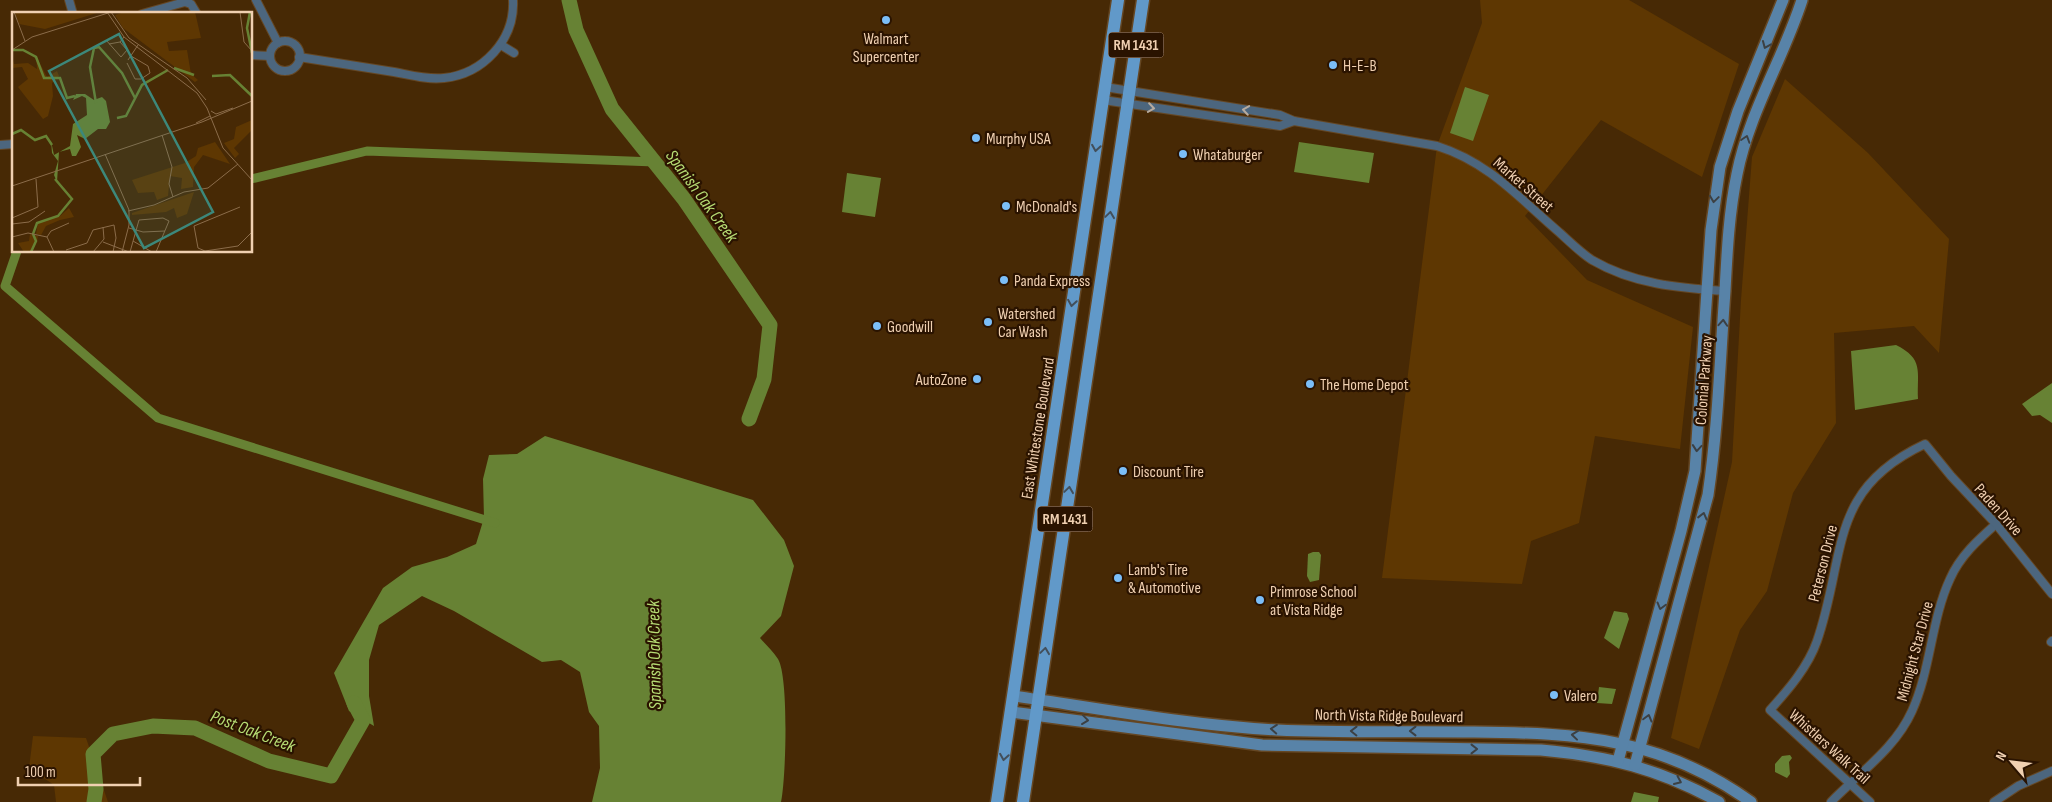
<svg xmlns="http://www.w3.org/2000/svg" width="2052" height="802" font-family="'Sofia Sans Condensed',sans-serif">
	<rect width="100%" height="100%" fill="#472905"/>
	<g fill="#5e3702">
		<polygon points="1480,0 1629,0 1739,64 1702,177 1601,120 1525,216 1587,280 1693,327 1680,449 1595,436 1579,523 1531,541 1522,584 1382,578 1437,146 1482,23"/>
		<polygon points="1785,79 1868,153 1949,239 1939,353 1914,326 1834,333 1836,423 1793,493 1767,591 1740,630 1699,749 1671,738 1732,462 1741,300 1752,157"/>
		<polygon points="33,736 86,738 108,802 56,802 54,785 29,768"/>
	</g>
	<g fill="#678234">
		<polygon points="1465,87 1489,95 1473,141 1450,133"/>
		<polygon points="1299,142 1374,153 1369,183 1294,172"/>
		<polygon points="847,173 881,178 875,217 842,212"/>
		<path d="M1896 345C1924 359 1917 371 1918 399L1855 410 1851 351Z"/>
		<polygon points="2052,383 2052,423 2040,415 2032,416 2022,404"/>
		<path d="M545 436 753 500 784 540 794 566 781 616 760 638C766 645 773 651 778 659 789 677 786 779 781 802H592L600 768 599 726 589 712 580 672 561 660 542 662 454 611 422 596 379 625 369 660V696L374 726 349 711 334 673 383 588 412 567 447 557 476 544 484 518 483 479 489 455 517 454Z"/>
		<polygon points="1313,552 1319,552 1321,555 1319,580 1310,582 1307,576 1308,554"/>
		<polygon points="1614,611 1627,613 1629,619 1619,649 1604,638"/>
		<polygon points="1599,687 1616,689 1612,704 1597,703"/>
		<polygon points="1790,755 1792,758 1789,762 1790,774 1787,778 1775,772 1775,764 1782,756"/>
		<polygon points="1634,792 1659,797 1658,802 1631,802"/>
	</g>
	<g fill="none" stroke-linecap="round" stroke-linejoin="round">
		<g stroke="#678234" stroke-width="9">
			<polyline points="251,179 367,151 655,162"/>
			<polyline points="17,251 5,286 158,418 495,523"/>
		</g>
		<g stroke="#678234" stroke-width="15">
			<polyline points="569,0 576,30 612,109 684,199 770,325 764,379 749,419"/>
			<polyline points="94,802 96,789 93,754 113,734 153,726 195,728 269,761 331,776 363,720 354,703"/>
		</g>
		<defs>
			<g id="street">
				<polyline points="69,0 73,14"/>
				<polyline points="256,0 278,43"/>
				<polyline points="142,14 185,2 191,4 197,14"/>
				<circle cx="285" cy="56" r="15"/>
				<polyline points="501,45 514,53"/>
				<polyline points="251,55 270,56"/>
				<path d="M299 57C331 62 363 67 394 72 410 75 428 80 444 78 483 74 515 40 513 0"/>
				<path d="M1105 87 1280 115 1294 121 1437 146C1490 163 1519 198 1560 233 1570 242 1581 253 1592 260 1633 284 1678 288 1725 291"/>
				<polyline points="1103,100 1280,126 1294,121"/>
				<polyline points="0,145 14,144"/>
				<polyline points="2051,642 2052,641"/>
				<path d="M1831 802C1859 773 1895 749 1912 711 1931 669 1931 620 1950 579 1960 556 1978 540 1996 524"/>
				<path d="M1870 802 1770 710C1788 690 1808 667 1817 641 1847 554 1827 490 1925 444L1951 476 1996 524 2052 594"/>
				<polyline points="1994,802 2018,786 2052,771"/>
			</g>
			<g id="secondary">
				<path d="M1014 696C1101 709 1189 725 1277 730 1342 733 1408 731 1474 732 1579 733 1662 738 1751 802"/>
				<path d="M1011 712 1262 745 1541 750C1608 756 1660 769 1719 802"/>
				<polyline points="1618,761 1681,531 1695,471 1711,230 1720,167 1738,111 1783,0"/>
				<path d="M1635 765 1708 495C1718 427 1720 359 1725 291 1727 252 1729 212 1737 174 1749 113 1783 59 1802 0"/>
			</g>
			<g id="primary">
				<polyline points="997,802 1118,0"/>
				<polyline points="1023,802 1143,0"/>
			</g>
		</defs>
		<use href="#street" stroke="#654724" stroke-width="10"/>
		<use href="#secondary" stroke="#654724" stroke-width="14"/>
		<use href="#primary" stroke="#654724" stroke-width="15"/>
		<use href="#street" stroke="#4c667e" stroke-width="8"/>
		<use href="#secondary" stroke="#5883a8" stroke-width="11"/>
		<use href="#primary" stroke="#6199c9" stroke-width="12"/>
	</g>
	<defs><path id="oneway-chevron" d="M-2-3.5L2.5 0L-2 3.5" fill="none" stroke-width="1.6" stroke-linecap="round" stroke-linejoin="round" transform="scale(1.25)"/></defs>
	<g stroke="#3c4043">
		<use href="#oneway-chevron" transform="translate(1766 45) rotate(113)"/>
		<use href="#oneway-chevron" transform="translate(1746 139) rotate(-72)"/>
		<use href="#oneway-chevron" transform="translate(1714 199) rotate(98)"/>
		<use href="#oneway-chevron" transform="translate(1723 323) rotate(-86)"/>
		<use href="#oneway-chevron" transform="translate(1697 448) rotate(95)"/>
		<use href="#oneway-chevron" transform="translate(1703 516) rotate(-76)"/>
		<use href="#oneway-chevron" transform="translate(1661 606) rotate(105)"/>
		<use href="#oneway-chevron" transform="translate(1648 718) rotate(-75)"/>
		<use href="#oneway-chevron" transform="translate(1085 720) rotate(7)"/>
		<use href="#oneway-chevron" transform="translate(1274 729) rotate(-176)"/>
		<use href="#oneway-chevron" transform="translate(1354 731) rotate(-179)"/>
		<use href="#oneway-chevron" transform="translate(1413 731) rotate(-180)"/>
		<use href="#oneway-chevron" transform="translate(1575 735) rotate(-174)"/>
		<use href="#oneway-chevron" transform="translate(1474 749)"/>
		<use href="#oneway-chevron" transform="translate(1678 781) rotate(24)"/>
	</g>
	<g stroke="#b7ab9f">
		<use href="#oneway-chevron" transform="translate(1151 108) rotate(8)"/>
		<use href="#oneway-chevron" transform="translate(1246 110) rotate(-171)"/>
	</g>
	<g stroke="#434f5a">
		<use href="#oneway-chevron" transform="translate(1096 148) rotate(99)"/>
		<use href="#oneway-chevron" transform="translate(1110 215) rotate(-82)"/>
		<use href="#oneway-chevron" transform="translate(1072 303) rotate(99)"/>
		<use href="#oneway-chevron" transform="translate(1069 490) rotate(-82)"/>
		<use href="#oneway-chevron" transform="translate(1045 651) rotate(-82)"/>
		<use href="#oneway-chevron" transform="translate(1004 757) rotate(99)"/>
	</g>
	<g fill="#7bbef8" stroke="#2a1300" stroke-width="2">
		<circle cx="886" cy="20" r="5"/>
		<circle cx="1333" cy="65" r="5"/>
		<circle cx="976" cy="138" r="5"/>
		<circle cx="1183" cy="154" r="5"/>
		<circle cx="1006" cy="206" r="5"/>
		<circle cx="1004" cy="280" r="5"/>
		<circle cx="988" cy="322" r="5"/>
		<circle cx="877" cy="326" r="5"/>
		<circle cx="977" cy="379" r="5"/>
		<circle cx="1310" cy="384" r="5"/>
		<circle cx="1123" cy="471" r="5"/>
		<circle cx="1118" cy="578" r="5"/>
		<circle cx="1260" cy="600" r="5"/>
		<circle cx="1554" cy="695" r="5"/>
	</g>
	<g text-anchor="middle" stroke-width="4.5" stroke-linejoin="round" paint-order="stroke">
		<g fill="#2a1300" stroke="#b5977c" stroke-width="1">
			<rect x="1108.5" y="32.5" width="55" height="25" rx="4"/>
			<rect x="1037.5" y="506.5" width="55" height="25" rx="4"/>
		</g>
		<g font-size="15" font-weight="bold" fill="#f0d0b1">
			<text x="1136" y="50">RM 1431</text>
			<text x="1065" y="524">RM 1431</text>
		</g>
		<g font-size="16" fill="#f0d0b1" stroke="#2a1300" text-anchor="start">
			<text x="886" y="44" text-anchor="middle">Walmart<tspan x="886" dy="18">Supercenter</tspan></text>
			<text x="1343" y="71">H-E-B</text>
			<text x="986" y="144">Murphy USA</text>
			<text x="1193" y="160">Whataburger</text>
			<text x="1016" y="212">McDonald's</text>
			<text x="1014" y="286">Panda Express</text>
			<text x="998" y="319">Watershed<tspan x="998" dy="18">Car Wash</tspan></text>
			<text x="887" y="332">Goodwill</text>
			<text x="967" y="385" text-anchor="end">AutoZone</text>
			<text x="1320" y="390">The Home Depot</text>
			<text x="1133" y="477">Discount Tire</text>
			<text x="1128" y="575">Lamb's Tire<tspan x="1128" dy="18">&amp; Automotive</tspan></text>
			<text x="1270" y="597">Primrose School<tspan x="1270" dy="18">at Vista Ridge</tspan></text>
			<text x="1564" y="701">Valero</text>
		</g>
		<g font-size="16" fill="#f0d0b1" stroke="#2a1300">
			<text transform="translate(1524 184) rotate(41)" y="6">Market Street</text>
			<text transform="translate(1703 380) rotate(-86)" y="6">Colonial Parkway</text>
			<text transform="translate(1037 428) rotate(-81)" y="6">East Whitestone Boulevard</text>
			<text transform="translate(1999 509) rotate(48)" y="6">Paden Drive</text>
			<text transform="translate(1822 563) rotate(-76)" y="6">Peterson Drive</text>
			<text transform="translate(1914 651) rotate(-75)" y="6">Midnight Star Drive</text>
			<text transform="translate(1389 715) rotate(1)" y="6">North Vista Ridge Boulevard</text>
			<text transform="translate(1830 746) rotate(42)" y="6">Whistlers Walk Trail</text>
		</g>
		<g font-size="18" font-style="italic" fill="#b6dc73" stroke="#2a1300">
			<text transform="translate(702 196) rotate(54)" y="6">Spanish Oak Creek</text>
			<text transform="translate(654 655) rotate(-91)" y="6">Spanish Oak Creek</text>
			<text transform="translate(253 731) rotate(21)" y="6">Post Oak Creek</text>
		</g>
	</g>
	<g transform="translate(12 12)">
		<rect width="240" height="240" fill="#472905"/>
		<path d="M88 0 33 17 7 12 3 1ZM112 0H183L189 26 155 30 157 39 175 38 179 62 186 68 183 70 111 16 103 3ZM24 44 35 65 45 59 47 64 40 71 41 84 36 104 31 107 6 75 16 67 10 55 0 56V45L2 52 16 51 25 57ZM240 108V118L222 136 227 142 223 146 212 131 222 127 224 115ZM203 130 218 152 191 143 182 155 181 175 169 177 170 166 158 164 156 184 145 188 142 180 126 181 120 168 173 151 184 144 186 136ZM182 180 175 202 165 206 162 196 154 200 120 203V201ZM57 196 62 205 48 208 34 214 29 223 24 222 26 211 48 204ZM18 222 26 224 25 230 20 240H12L6 231 17 229Z" fill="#5e3702"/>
		<path d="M64 82H73L82 88 90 85 94 89 98 110 94 117H86L73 127 65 123 69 135 64 144H60L58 137 47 140 45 170 42 163 46 149 40 141 39 129 42 143 58 134 61 112 75 103 74 86 70 84 61 88Z" fill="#678234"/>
		<path fill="none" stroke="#678234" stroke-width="2.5" d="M238 0 235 16 240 41M1 38H11L24 45 32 66H48L55 86 63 84M162 56 182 63M200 64 218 63 240 84M84 91 78 55 82 36 87 35 110 61 123 86M105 106 114 104 130 73 156 58M0 122 9 118 23 128 34 124 40 133M19 240 24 229 21 222 25 211 46 204 60 187 43 167"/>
		<path fill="none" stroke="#8b6c4a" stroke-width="1" d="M2 0 13 29M95 0 112 25 185 81 195 96 211 136 240 168M99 0 117 26 175 66 194 88M228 0 232 30 240 39M94 28 109 45 115 38 108 30M97 32 108 30 112 25M0 38 20 25 96 1M116 48 126 33M115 51 123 67H129L138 61 136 54 119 44M199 99 204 102 221 96M184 111 198 104M150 123 160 155 157 172 161 185M93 142 117 198V213L110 240M0 174 190 110 240 89M116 199 142 193 172 180 196 176 226 152M0 206 26 195 24 167M0 212 17 210 33 199M117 216 131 220 153 219M0 225 16 221 35 225 42 240M35 225 39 219 57 211M121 229 140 240M91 230 117 240M226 234 239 221M54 238 75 231 81 218 102 213 104 226 101 240M193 239 186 236 182 214 228 195M193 239 226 234M81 240 92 227 91 215M118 240 127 208 151 206 157 209 144 240"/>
		<path fill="#3c887b" fill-opacity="0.15" stroke="#3c887b" stroke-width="2.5" d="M107 22 201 200 132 236 37 59Z"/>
		<rect width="240" height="240" fill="none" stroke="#f0d0b1" stroke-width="2.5"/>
	</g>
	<g transform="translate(2012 762) rotate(298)" stroke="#2a1300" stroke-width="4" paint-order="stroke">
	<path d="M0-4L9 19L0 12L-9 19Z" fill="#f0d0b1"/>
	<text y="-8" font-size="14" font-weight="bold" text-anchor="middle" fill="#f0d0b1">N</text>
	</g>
	<path d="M18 777v8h122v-8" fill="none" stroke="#f0d0b1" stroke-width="2.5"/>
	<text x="25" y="777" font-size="15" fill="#f0d0b1" stroke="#2a1300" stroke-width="4" paint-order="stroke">100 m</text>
</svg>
